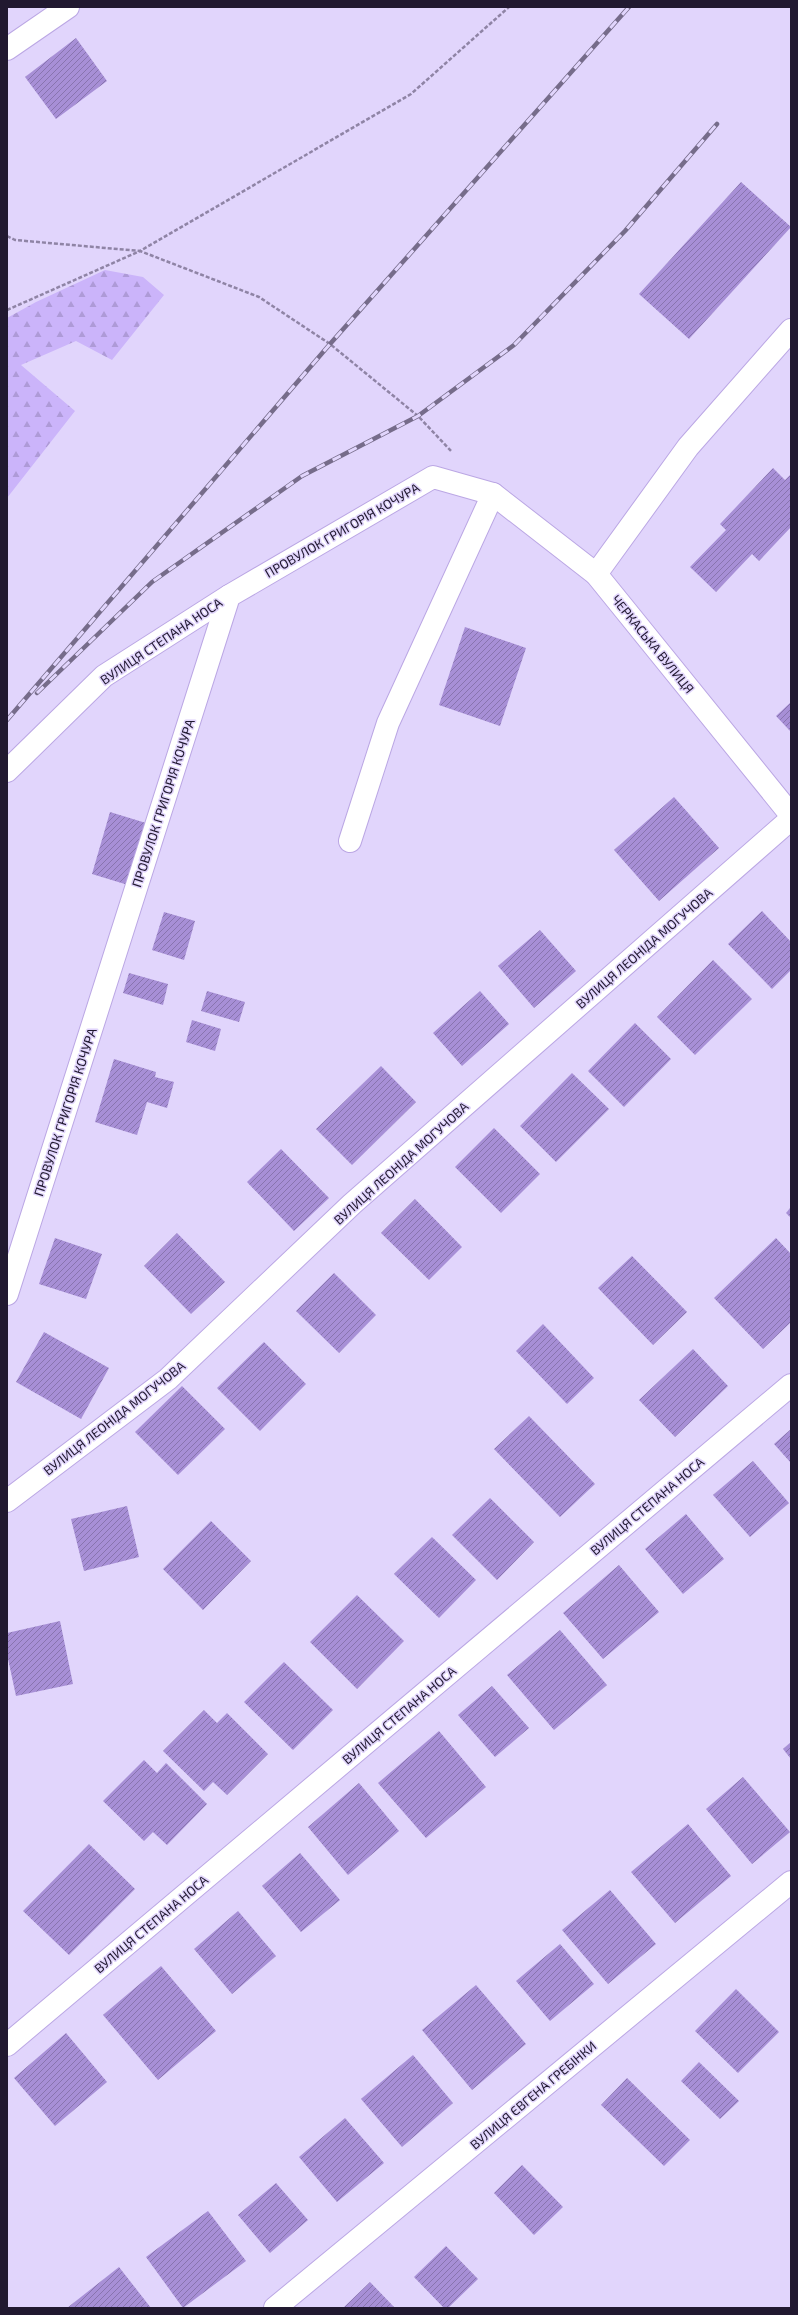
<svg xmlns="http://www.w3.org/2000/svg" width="798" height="2315" font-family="'Exo 2',sans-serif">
	<defs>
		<pattern id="forest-firs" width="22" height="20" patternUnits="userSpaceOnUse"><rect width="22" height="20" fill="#cbb4fa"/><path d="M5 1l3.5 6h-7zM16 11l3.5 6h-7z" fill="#ae9ad7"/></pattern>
		<pattern id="building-hatch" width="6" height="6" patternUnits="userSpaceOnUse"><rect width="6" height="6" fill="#a78fd6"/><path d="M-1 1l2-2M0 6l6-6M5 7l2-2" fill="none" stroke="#8874ae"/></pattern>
	</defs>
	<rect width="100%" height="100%" fill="#e1d5fc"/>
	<polygon fill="url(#forest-firs)" points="105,270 143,277 164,295 112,360 76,341 21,365 75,411 7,498 7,318 36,302"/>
	<g fill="url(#building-hatch)">
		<polygon points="76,38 107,81 56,119 25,77"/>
		<polygon points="741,182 791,227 689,339 639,294"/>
		<polygon points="773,468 785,480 791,474 791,527 759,561 752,554 716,592 690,567 726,530 720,524"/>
		<polygon points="465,627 526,648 500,726 439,705"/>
		<polygon points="791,702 791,732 776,716"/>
		<polygon points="674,797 719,848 659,901 614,850"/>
		<polygon points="110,812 146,823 128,885 92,874"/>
		<polygon points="762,911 791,942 791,970 772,989 728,944"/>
		<polygon points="164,912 195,921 184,960 152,950"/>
		<polygon points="540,930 576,971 534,1008 498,966"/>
		<polygon points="713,960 752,999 695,1055 657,1017"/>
		<polygon points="129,973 168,984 163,1005 123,993"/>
		<polygon points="207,991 245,1002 239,1022 201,1011"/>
		<polygon points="480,991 509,1024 462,1066 433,1033"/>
		<polygon points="192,1020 221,1029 215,1051 186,1042"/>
		<polygon points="635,1023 671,1059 624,1107 588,1071"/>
		<polygon points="114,1059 156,1072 155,1077 174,1082 167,1108 147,1102 137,1135 95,1122"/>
		<polygon points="381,1066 416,1102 352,1165 316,1129"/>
		<polygon points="572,1073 609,1109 556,1162 520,1126"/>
		<polygon points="494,1128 540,1174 501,1213 455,1167"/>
		<polygon points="281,1149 329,1198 294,1231 247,1182"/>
		<polygon points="415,1199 462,1247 429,1280 381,1233"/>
		<polygon points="791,1207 791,1218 786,1213"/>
		<polygon points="177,1233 225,1282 191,1314 144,1266"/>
		<polygon points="55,1238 102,1254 86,1299 39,1284"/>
		<polygon points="776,1238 791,1254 791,1322 763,1349 714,1298"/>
		<polygon points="632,1256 687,1312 653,1345 598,1288"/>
		<polygon points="334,1273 376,1315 339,1353 296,1311"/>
		<polygon points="543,1324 594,1378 567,1404 516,1351"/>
		<polygon points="44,1332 109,1368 81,1419 16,1382"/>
		<polygon points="264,1342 306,1384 260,1431 217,1388"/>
		<polygon points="693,1349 728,1386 675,1437 639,1400"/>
		<polygon points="182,1386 225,1429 178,1475 135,1432"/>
		<polygon points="529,1416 595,1484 560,1517 494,1449"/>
		<polygon points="791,1429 791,1463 774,1444"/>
		<polygon points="753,1461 789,1503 750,1537 713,1495"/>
		<polygon points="490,1498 534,1542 497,1580 452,1535"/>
		<polygon points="127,1506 139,1557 84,1571 71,1519"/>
		<polygon points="686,1514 724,1559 683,1594 645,1549"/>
		<polygon points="211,1521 251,1561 203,1610 163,1569"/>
		<polygon points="432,1537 476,1580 439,1618 394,1574"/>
		<polygon points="619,1565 659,1612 603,1659 563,1613"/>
		<polygon points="357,1595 404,1641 357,1689 310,1642"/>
		<polygon points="60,1621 73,1684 16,1696 7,1654 7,1633"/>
		<polygon points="560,1630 607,1685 554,1730 507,1675"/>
		<polygon points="284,1662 333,1710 293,1750 244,1702"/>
		<polygon points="492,1686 529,1728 495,1757 458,1715"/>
		<polygon points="204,1710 217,1723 227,1713 268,1754 227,1795 213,1782 204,1791 163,1751"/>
		<polygon points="439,1731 486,1787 426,1838 378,1783"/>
		<polygon points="791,1742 791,1759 783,1749"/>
		<polygon points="144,1760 157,1773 166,1763 207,1804 167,1845 153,1832 144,1841 103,1801"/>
		<polygon points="743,1777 790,1832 752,1864 706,1809"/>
		<polygon points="359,1783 399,1831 348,1875 308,1827"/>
		<polygon points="688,1824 731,1876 675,1923 631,1872"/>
		<polygon points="89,1844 135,1889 69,1955 23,1911"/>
		<polygon points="300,1853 340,1900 301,1932 262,1886"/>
		<polygon points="610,1890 656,1944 608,1984 562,1930"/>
		<polygon points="238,1911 276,1956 232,1994 194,1949"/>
		<polygon points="560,1944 594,1984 550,2021 516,1981"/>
		<polygon points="161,1966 216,2031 158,2080 103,2015"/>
		<polygon points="476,1985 526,2044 472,2090 422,2030"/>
		<polygon points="736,1989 779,2032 738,2073 695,2031"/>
		<polygon points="66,2033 107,2082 55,2126 14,2078"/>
		<polygon points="413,2055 453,2103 402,2147 361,2099"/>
		<polygon points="699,2062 739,2101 720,2119 681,2081"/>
		<polygon points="627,2078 690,2140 664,2166 601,2105"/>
		<polygon points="345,2118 384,2163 337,2202 299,2157"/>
		<polygon points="522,2165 563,2207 534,2235 494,2193"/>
		<polygon points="276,2183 308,2220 270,2253 238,2215"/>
		<polygon points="208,2211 246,2261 183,2308 146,2257"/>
		<polygon points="446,2246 478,2279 448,2308 444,2308 414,2277"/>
		<polygon points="119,2267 151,2308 67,2308"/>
		<polygon points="370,2282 395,2308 343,2308"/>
	</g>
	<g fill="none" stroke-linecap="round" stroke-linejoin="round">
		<defs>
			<g id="minor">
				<polyline points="7,49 68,7"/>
				<polyline points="596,574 688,447 791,330"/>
				<polyline points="7,771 104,676 229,596"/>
				<polyline points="350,841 388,723 493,494"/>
				<polyline points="7,1294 229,596 433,477 493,494 596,574 791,815"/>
				<polyline points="7,1501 168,1379 352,1204 791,819"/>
				<polyline points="7,2045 791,1385"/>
				<polyline points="275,2308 791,1882"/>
			</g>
		</defs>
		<use href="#minor" stroke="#bba7e4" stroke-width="24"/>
		<g stroke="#8f84a5" stroke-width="2.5" stroke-dasharray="4 2" stroke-linecap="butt">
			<polyline points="7,236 15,240 140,251 411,94 509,7"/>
			<polyline points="7,310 140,251 259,297 330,344 418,416 452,452"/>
		</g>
		<use href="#minor" stroke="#fff" stroke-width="22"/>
		<defs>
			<g id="rail">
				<polyline points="37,693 152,582 302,476 418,416 514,345 625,231 717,124"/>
				<polyline points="7,720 330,344 629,7"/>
			</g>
		</defs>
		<use href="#rail" stroke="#766c8a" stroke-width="4.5"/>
		<use href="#rail" stroke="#e1d5fc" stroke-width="3" stroke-dasharray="9" stroke-linecap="butt"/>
	</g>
	<g text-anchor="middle" stroke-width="3" stroke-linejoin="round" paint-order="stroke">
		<g font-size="13" fill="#211930" stroke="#e1d5fc">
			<text transform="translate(342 530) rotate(-30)" y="5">ПРОВУЛОК ГРИГОРІЯ КОЧУРА</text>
			<text transform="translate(161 641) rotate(-34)" y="5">ВУЛИЦЯ СТЕПАНА НОСА</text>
			<text transform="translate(653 644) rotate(51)" y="5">ЧЕРКАСЬКА ВУЛИЦЯ</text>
			<text transform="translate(163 803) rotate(-72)" y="5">ПРОВУЛОК ГРИГОРІЯ КОЧУРА</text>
			<text transform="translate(644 948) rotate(-41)" y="5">ВУЛИЦЯ ЛЕОНІДА МОГУЧОВА</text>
			<text transform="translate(65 1112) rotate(-72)" y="5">ПРОВУЛОК ГРИГОРІЯ КОЧУРА</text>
			<text transform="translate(401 1163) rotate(-42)" y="5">ВУЛИЦЯ ЛЕОНІДА МОГУЧОВА</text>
			<text transform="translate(114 1418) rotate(-38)" y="5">ВУЛИЦЯ ЛЕОНІДА МОГУЧОВА</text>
			<text transform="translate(647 1506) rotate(-40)" y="5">ВУЛИЦЯ СТЕПАНА НОСА</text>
			<text transform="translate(399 1715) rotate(-40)" y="5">ВУЛИЦЯ СТЕПАНА НОСА</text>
			<text transform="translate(151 1924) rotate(-40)" y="5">ВУЛИЦЯ СТЕПАНА НОСА</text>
			<text transform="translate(533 2095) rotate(-40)" y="5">ВУЛИЦЯ ЄВГЕНА ГРЕБІНКИ</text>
		</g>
	</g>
	<rect width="798" height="2315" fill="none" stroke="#211930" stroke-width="16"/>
</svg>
